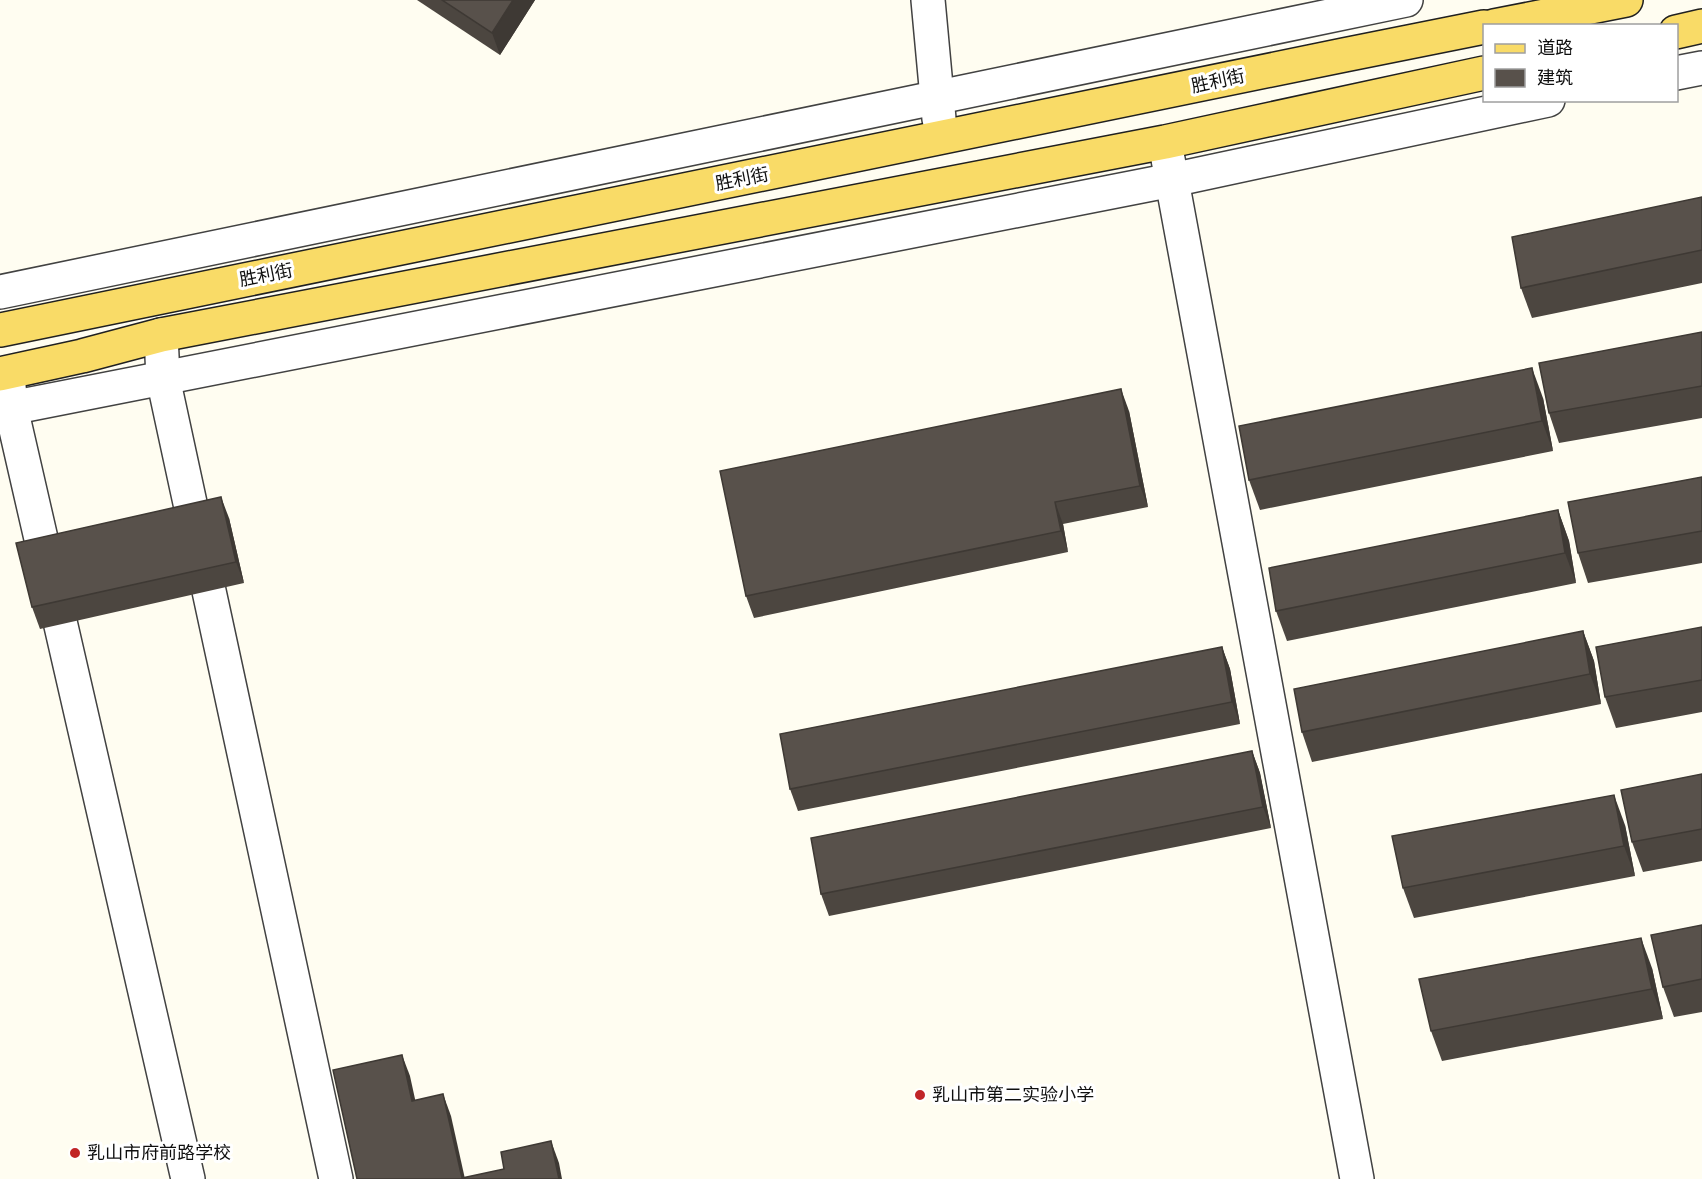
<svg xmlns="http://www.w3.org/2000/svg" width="1702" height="1179" font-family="'Noto Serif','Noto Sans SC',serif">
	<rect width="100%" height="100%" fill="#fffdf1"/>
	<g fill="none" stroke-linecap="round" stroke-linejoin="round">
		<defs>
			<g id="minor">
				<polyline points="928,0 939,119"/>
				<polyline points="1676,73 1702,68"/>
				<polyline points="1168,159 1357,1179"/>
				<polyline points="0,292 1406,0"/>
				<polyline points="161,335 163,378 336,1179"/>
				<polyline points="9,386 11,408 188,1179"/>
				<polyline points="0,410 1172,180 1548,100"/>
			</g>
			<g id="major">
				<polyline points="1494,26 1626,0"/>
				<polyline points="1676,32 1702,26"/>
				<polyline points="0,330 1344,55 1484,27"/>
				<polyline points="0,374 82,356 161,335 1165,142 1484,73"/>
			</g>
		</defs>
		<use href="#minor" stroke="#424242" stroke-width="36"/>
		<use href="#major" stroke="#202020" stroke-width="36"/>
		<use href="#minor" stroke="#fff" stroke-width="33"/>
		<use href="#major" stroke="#f9db67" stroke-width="33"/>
	</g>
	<g fill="#4c4640">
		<polygon points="417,0 535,0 500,55"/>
		<polygon points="1702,197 1702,283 1532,318 1521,288"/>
		<polygon points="1702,332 1702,418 1559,443 1549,413"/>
		<polygon points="1543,398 1553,451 1260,510 1249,480"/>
		<polygon points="1129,411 1148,507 1063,524 1068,552 754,618 746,596"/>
		<polygon points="1702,477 1702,563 1588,583 1578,553"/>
		<polygon points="1558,510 1569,541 1576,583 1287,641 1276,611"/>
		<polygon points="229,518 244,583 40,629 32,607"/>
		<polygon points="1702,627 1702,712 1616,728 1605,697"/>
		<polygon points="1583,631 1594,661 1601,704 1312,762 1302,732"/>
		<polygon points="1222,647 1230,669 1240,724 798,811 790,789"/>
		<polygon points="1252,751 1260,773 1271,828 829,916 821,894"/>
		<polygon points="1702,774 1702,861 1643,872 1632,842"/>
		<polygon points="1625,825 1635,876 1414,918 1403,888"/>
		<polygon points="1702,925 1702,1012 1674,1017 1663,987"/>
		<polygon points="1652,968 1663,1019 1442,1061 1431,1031"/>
	</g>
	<g fill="#3e3934">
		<polygon points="513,0 535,0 500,55 492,33"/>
		<polygon points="1532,368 1543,398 1553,451 1542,421"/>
		<polygon points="1121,389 1129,411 1148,507 1140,486"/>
		<polygon points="221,497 229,518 244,583 236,562"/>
		<polygon points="1055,502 1063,524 1068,552 1061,531"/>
		<polygon points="1558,510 1569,541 1576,583 1565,553"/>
		<polygon points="1583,631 1594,661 1601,704 1590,674"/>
		<polygon points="1222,647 1230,669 1240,724 1232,702"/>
		<polygon points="1252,751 1260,773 1271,828 1263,807"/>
		<polygon points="1614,795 1625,825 1635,876 1624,846"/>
		<polygon points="1641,938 1652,968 1663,1019 1652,989"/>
		<polygon points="402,1055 410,1076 420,1122 412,1101"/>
		<polygon points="443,1094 451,1116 465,1179 462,1179"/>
		<polygon points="551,1141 559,1163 562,1179 559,1179"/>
	</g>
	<g fill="#58514b" stroke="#3e3934" stroke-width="1.5">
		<polygon points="442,0 513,0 492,33"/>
		<polygon points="1702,197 1702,250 1521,288 1512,237"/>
		<polygon points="1702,332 1702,386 1549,413 1539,363"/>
		<polygon points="1532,368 1542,421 1249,480 1239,426"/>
		<polygon points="1121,389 1140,486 1055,502 1061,531 746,596 720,471"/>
		<polygon points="1702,477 1702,531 1578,553 1568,502"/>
		<polygon points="221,497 236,562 32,607 16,543"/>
		<polygon points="1558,510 1565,553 1276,611 1269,568"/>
		<polygon points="1702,627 1702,680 1605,697 1596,647"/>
		<polygon points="1583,631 1590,674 1302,732 1294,689"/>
		<polygon points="1222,647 1232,702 790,789 780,734"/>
		<polygon points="1252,751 1263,807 821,894 811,838"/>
		<polygon points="1702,774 1702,829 1632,842 1621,790"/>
		<polygon points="1614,795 1624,846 1403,888 1392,836"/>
		<polygon points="1702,925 1702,979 1663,987 1651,935"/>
		<polygon points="1641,938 1652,989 1431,1031 1419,979"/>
		<polygon points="402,1055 412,1101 443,1094 462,1178 504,1169 501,1152 551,1141 559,1179 357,1179 333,1070"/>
	</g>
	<g fill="#c12527" stroke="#fff" stroke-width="2">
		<circle cx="920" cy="1095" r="6"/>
		<circle cx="75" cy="1153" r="6"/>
	</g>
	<g text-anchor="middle" stroke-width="6" stroke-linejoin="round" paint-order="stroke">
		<g font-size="18" fill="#0f0f0f" stroke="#fff">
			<text transform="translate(1218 81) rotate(-12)" y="6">胜利街</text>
			<text transform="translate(742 179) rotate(-11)" y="6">胜利街</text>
			<text transform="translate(266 275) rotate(-11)" y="6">胜利街</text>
		</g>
		<g font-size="18" fill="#0f0f0f" stroke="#fff" text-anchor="start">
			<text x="932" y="1101">乳山市第二实验小学</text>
			<text x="87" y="1159">乳山市府前路学校</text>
		</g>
	</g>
	<rect x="1483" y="24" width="195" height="78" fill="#ffffff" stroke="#9f9f9f" stroke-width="1.5"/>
	<rect x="1495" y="44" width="30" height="9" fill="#f9db67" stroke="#9f9f9f" stroke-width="1.5"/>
	<text x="1537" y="54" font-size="18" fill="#0f0f0f">道路</text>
	<rect x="1495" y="69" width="30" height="18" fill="#58514b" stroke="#9f9f9f" stroke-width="1.5"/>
	<text x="1537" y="84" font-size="18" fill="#0f0f0f">建筑</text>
</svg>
